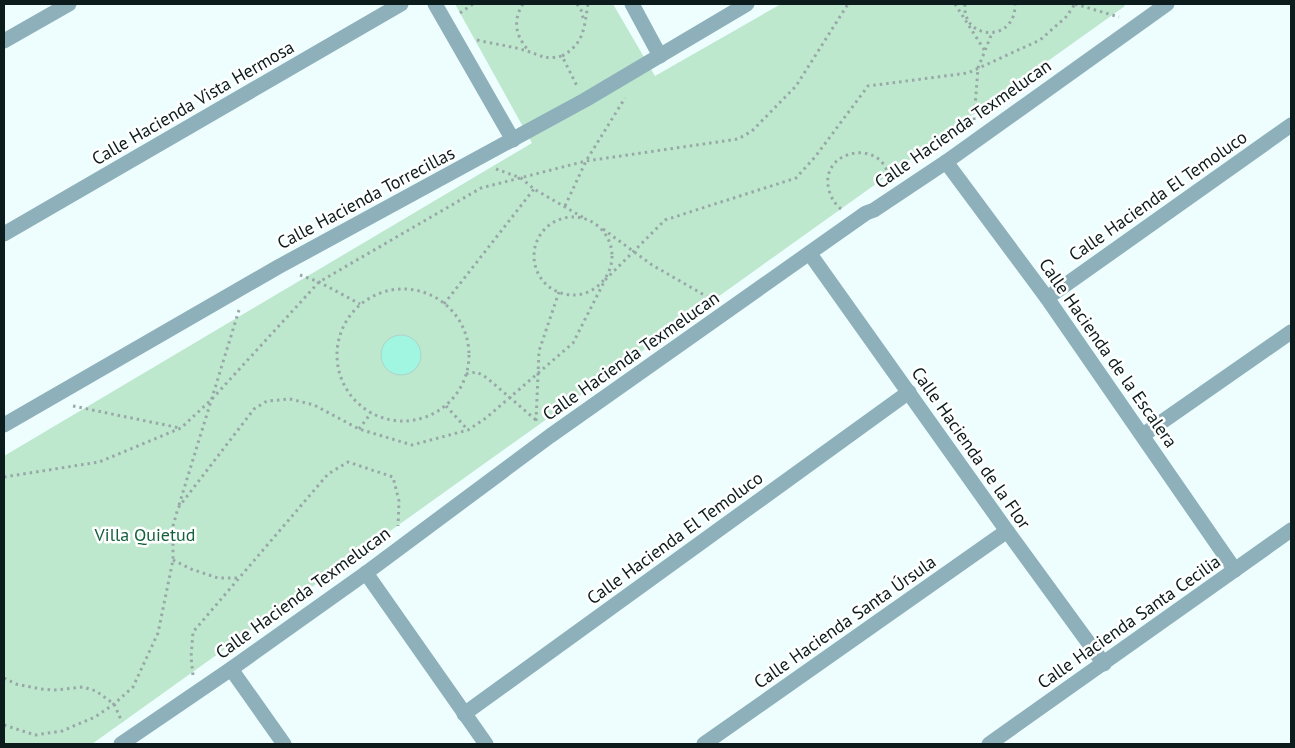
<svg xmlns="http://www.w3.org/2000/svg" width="1295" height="748" font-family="'PT Sans',sans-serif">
	<rect width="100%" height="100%" fill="#eefefe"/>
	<polygon fill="#bee8cd" points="455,4 613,4 655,76 781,4 1123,4 1125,6 92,744 4,744 4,456 532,143"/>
	<circle fill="#a0f6e1" stroke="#aed2c8" cx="401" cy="355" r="20"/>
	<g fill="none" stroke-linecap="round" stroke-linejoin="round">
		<g stroke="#98a8a8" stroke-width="3" stroke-dasharray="2.5 4" stroke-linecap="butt">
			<path d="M523 4C512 21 516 37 529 51"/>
			<polyline points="577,4 581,10 584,21"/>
			<polyline points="955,4 985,51"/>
			<path d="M965 4C961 40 1016 44 1015 4"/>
			<polyline points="1075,4 1119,17"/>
			<polyline points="460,13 473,4"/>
			<path d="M477 40C494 44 511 46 527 51 543 56 544 60 562 56L577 86"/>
			<path d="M562 56C585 43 584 27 588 4"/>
			<polyline points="974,120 978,68 992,33"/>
			<polyline points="496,169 521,178 534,189 584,218"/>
			<polyline points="565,206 586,161 625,98"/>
			<path d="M841 209C835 204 831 198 829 190 818 149 884 137 889 179"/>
			<circle cx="573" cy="256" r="39"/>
			<polyline points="603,229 652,265 713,300"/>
			<polyline points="300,275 319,282 360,304"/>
			<circle cx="403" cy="355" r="66"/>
			<polyline points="444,304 534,189"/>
			<polyline points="466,374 477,372 487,378 536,420"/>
			<polyline points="73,406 180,428"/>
			<polyline points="446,406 468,430"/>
			<polyline points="536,421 539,351 559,292"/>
			<polyline points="359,429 371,413"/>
			<polyline points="4,477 99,462 181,428 212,399 319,282 481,188 586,161 738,139 752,131 796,86 848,4"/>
			<polyline points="179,505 239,310"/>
			<polyline points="173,560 191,569 218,578 237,578"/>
			<polyline points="193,675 191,657 193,632 328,474 348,462 393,477 399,501 398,526"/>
			<polyline points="4,678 16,684 41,689 55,690 83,687 96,691 114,704 122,722"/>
			<polyline points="4,725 35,735 62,731 95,717 114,704 133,687 158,633 173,560 173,526 178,508 254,409 267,401 290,399 314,405 359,429 412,445 468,430 486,418 573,343 605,280 665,220 796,178 815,157 868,86 968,73 1040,40 1066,17 1075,4"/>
		</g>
		<g stroke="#8eb0ba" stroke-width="15">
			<polyline points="435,4 513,140"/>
			<polyline points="632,4 660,56"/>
			<polyline points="4,41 69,4"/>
			<polyline points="946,162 1047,298 1235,570"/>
			<polyline points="4,234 401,4"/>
			<polyline points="810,254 1007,531 1104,664"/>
			<polyline points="1047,298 1291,125"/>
			<polyline points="4,425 278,267 585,100 747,4"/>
			<polyline points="1143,435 1291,332"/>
			<polyline points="366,573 486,744"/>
			<polyline points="231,669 284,744"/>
			<polyline points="464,714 909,392"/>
			<polyline points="121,744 231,669 366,573 550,436 866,213 874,210 946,162 1167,4"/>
			<polyline points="704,744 1007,531"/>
			<polyline points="989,744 1291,530"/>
		</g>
	</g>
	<g text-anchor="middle" stroke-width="5" stroke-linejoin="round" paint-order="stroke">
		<g font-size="18" fill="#0c1b1b" stroke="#fff">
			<text transform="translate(193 103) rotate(-30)" y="6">Calle Hacienda Vista Hermosa</text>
			<text transform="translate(963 124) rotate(-35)" y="6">Calle Hacienda Texmelucan</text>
			<text transform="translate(1158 196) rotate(-35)" y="6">Calle Hacienda El Temoluco</text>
			<text transform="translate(366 198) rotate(-28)" y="6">Calle Hacienda Torrecillas</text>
			<text transform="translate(1108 353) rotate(55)" y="6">Calle Hacienda de la Escalera</text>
			<text transform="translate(631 356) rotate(-35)" y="6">Calle Hacienda Texmelucan</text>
			<text transform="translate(971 448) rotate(55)" y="6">Calle Hacienda de la Flor</text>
			<text transform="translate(675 538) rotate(-36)" y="6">Calle Hacienda El Temoluco</text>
			<text transform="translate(303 593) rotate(-36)" y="6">Calle Hacienda Texmelucan</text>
			<text transform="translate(845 622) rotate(-35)" y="6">Calle Hacienda Santa Úrsula</text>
			<text transform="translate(1129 622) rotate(-35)" y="6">Calle Hacienda Santa Cecilia</text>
		</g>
		<g font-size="18" fill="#14613d" stroke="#fff">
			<text x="145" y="541">Villa Quietud</text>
		</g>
	</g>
	<rect width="1295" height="748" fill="none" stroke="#0c1b1b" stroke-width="10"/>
</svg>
